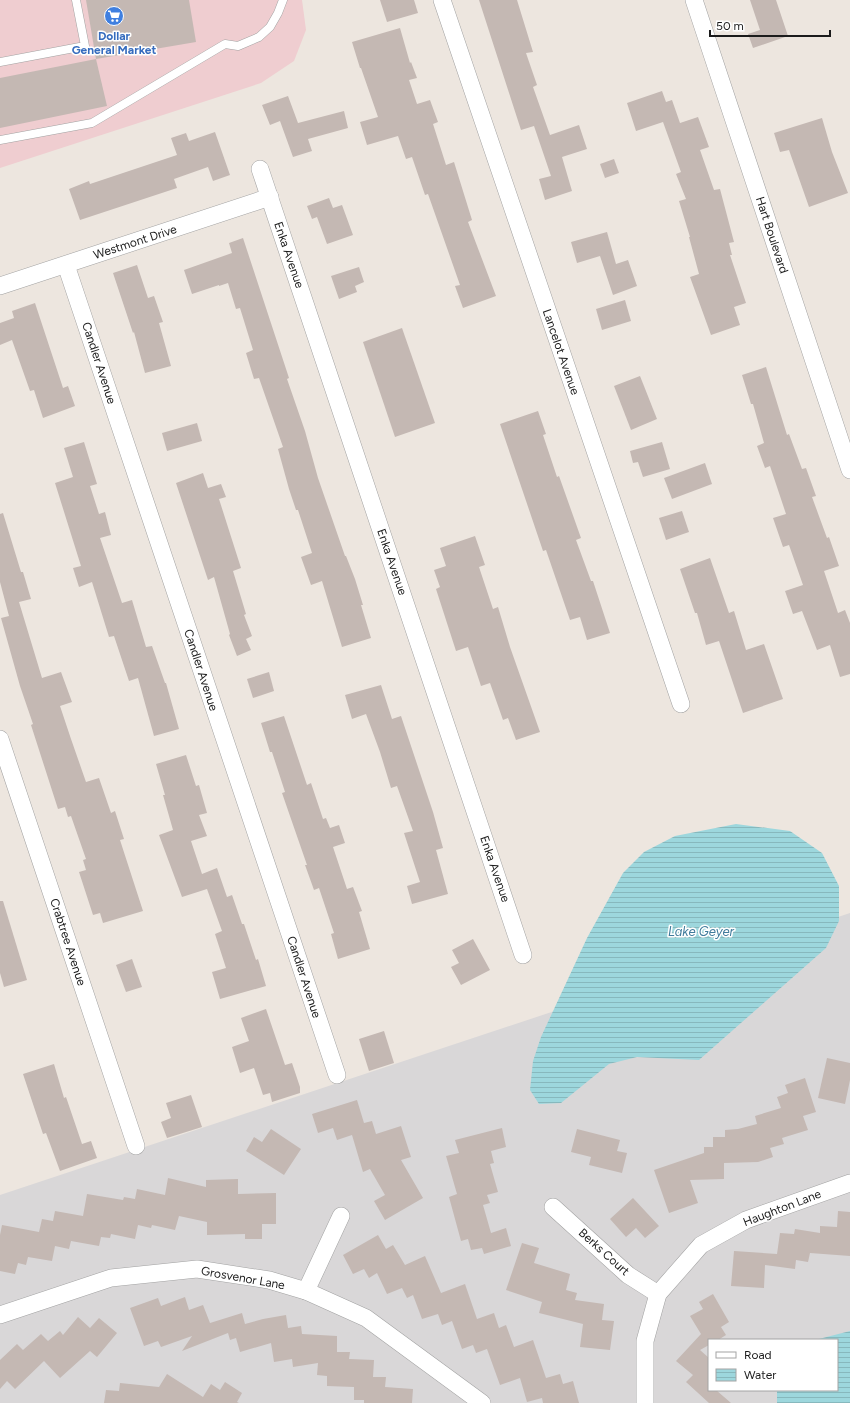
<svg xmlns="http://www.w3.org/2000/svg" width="850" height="1403" font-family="Figtree,sans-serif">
	<defs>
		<pattern id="water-rules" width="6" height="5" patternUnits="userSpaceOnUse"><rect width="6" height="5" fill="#9dd7dd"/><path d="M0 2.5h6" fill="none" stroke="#87b8bd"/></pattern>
	</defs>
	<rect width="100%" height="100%" fill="#ede6df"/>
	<path fill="#d9d7d8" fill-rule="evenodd" d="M850 913V1403H0V1195ZM709 1340H837V1390H709Z"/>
	<polygon fill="#efcdd0" points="0,0 302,0 306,30 294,61 261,83 0,168"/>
	<g fill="url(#water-rules)">
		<polygon points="736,824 790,831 822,853 839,886 839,921 826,948 699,1060 637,1057 609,1064 561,1103 539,1104 530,1090 533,1061 541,1037 587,938 623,873 644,852 675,836"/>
		<polygon points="850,1331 850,1403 777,1403 777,1390 837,1390 837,1340 815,1340"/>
	</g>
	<g fill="#c4b8b3">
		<polygon points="86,0 189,0 196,42 96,59"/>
		<polygon points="380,0 414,0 418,13 387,22"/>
		<polygon points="479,0 517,0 533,52 526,53 537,85 533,87 550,135 579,125 587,149 562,157 572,191 545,200 539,179 551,176 534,126 521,130"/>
		<polygon points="750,0 776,0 788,36 753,48 748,34 760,30"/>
		<polygon points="400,28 410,63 411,62 417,78 409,80 417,104 430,100 438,122 433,124 446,165 454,162 472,220 468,222 496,296 463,308 455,286 460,285 428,194 425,195 412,157 406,159 398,136 367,145 360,122 378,117 361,68 360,68 352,42"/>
		<polygon points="96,59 107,106 0,128 0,78"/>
		<polygon points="662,91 666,102 672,100 680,123 698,117 709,147 700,150 714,190 720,189 734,242 729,243 732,255 730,255 746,303 734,307 740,325 711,335 690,277 699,274 689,237 690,237 679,201 686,199 676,174 681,172 663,122 636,131 627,103"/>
		<polygon points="288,96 298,123 344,111 348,128 308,139 312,151 293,157 280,121 270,125 262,105"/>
		<polygon points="822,118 832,152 848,193 809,207 789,150 780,152 774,133"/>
		<polygon points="215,132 230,175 213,181 208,167 174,179 177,188 80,220 69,189 89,181 90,184 177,155 171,138 186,133 189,141"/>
		<polygon points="614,159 619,173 605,178 600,164"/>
		<polygon points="329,198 333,208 342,205 353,235 327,244 317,217 312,219 307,206"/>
		<polygon points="607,232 616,264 628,260 637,286 613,295 600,256 577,263 571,242"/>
		<polygon points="243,238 289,378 287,379 305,431 318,478 345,556 346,556 355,579 363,605 361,605 371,638 342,647 322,581 311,585 301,557 312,553 298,510 296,510 289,489 278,449 283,447 259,378 254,379 246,353 253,350 240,308 236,309 228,283 219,286 219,285 192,294 184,270 232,253 229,243"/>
		<polygon points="137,265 148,298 154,296 163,322 159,323 171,366 145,373 134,332 133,333 113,273"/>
		<polygon points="359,267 364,282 355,286 357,292 339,299 331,276"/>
		<polygon points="625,300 631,321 602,330 596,309"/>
		<polygon points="35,303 63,388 68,386 75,406 43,418 34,390 30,391 12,340 0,345 0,323 14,318 12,311"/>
		<polygon points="402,328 435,423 395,437 363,342"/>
		<polygon points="766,367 787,435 789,434 802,469 806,468 816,496 812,497 827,538 829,537 839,566 824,571 838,613 845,610 850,623 850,674 840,677 830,645 817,650 802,611 793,614 785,591 803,585 789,545 783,547 773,518 786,514 770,466 765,468 757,446 764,443 753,404 751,404 742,375"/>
		<polygon points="640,376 657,419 631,430 614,386"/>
		<polygon points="538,411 546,434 543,435 557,477 559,476 581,538 576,540 591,581 593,581 610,633 587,640 580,617 570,620 546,550 543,551 500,424"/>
		<polygon points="197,423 202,441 167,451 162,433"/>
		<polygon points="84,442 97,484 90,486 99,514 105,512 111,535 100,538 122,603 132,600 146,647 152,646 165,683 166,683 179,729 154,736 138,678 129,681 114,636 109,637 92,582 79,587 73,568 81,566 55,483 73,477 64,448"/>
		<polygon points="662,442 670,469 643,477 638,462 633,463 630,451"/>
		<polygon points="705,463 712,484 672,499 664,478"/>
		<polygon points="203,473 208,488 221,484 226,497 219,499 241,568 233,571 246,614 244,615 252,636 246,639 251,650 237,656 229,635 230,634 214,577 208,580 176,483"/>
		<polygon points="682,511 689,532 666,540 659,518"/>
		<polygon points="3,513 21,572 23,572 31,599 19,602 42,678 61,672 72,702 60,706 71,739 86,782 99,778 111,813 115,811 124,839 120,840 143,911 103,923 100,913 93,915 79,872 86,870 83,860 86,859 71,816 68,817 65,807 58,809 31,725 33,724 20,686 1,618 9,616 0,582 0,514"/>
		<polygon points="475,536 485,565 479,567 493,609 498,607 510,647 540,732 516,740 508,718 503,720 490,683 481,686 468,647 456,651 436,589 440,587 434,570 446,566 440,548"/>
		<polygon points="710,558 729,613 734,611 746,650 764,644 783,699 743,713 719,641 706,645 697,613 695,613 680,569"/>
		<polygon points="269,672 274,691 253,698 247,679"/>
		<polygon points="381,685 392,719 401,716 433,812 443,848 436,850 448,894 412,904 407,886 420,882 404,833 413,831 397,786 391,788 380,752 366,714 352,719 345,695"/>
		<polygon points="284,716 307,785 311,783 323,819 326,818 330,828 339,825 345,843 333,847 347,889 353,887 362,911 359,912 370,949 338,959 331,934 334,933 319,888 314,890 305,865 307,865 282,793 285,792 272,752 270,752 261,723"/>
		<polygon points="186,755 196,786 199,785 207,813 199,815 207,836 191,841 202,874 217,868 227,897 232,895 242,924 244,924 256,960 258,959 266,986 220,999 212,972 226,968 215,934 222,931 207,889 182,897 159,835 173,830 163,795 165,795 156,764"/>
		<polygon points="0,901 3,901 27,980 4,987 0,973"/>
		<polygon points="473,939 490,970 461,985 451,967 459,963 452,950"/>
		<polygon points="132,959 142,987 126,992 116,965"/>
		<polygon points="266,1009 285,1065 292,1063 300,1087 300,1093 272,1102 270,1093 263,1095 254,1068 240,1073 232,1047 249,1041 241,1018"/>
		<polygon points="384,1031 394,1063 369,1071 359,1039"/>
		<polygon points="827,1058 850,1063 850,1080 845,1104 818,1098"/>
		<polygon points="54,1064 64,1098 66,1097 82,1144 91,1141 97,1158 60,1171 46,1133 43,1134 23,1074"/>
		<polygon points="805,1078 816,1112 803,1116 808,1130 782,1138 784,1144 770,1148 773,1157 758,1162 724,1163 724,1179 690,1180 698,1203 669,1213 654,1170 704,1153 704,1147 713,1147 713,1137 725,1137 725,1130 738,1129 757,1124 755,1116 781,1108 777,1097 788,1093 785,1085"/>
		<polygon points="191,1095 202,1127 167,1138 161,1122 171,1118 166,1103"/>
		<polygon points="357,1100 364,1123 372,1121 376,1134 401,1126 411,1157 401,1160 423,1198 385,1220 374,1201 385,1195 370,1169 363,1172 352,1135 337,1140 333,1128 318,1133 312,1114"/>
		<polygon points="502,1128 506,1147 491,1151 494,1163 490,1164 498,1192 487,1195 490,1203 483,1205 491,1233 506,1228 511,1246 484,1254 482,1248 471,1250 468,1239 461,1241 449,1197 457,1194 446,1156 459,1153 455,1140"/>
		<polygon points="271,1129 301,1149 284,1175 246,1151 254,1137 262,1142"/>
		<polygon points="577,1129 620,1140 617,1151 627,1153 622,1173 589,1165 591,1157 571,1152"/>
		<polygon points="168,1178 206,1187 206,1180 238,1179 238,1194 276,1193 276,1224 262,1224 262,1239 245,1239 245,1234 207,1235 207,1222 179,1216 175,1230 152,1225 151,1228 138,1225 135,1239 111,1234 110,1238 101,1237 99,1246 71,1241 69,1249 55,1246 52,1261 28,1257 26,1265 18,1263 15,1274 0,1271 0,1235 2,1225 39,1232 42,1219 53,1221 55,1211 83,1216 87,1194 123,1200 124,1197 135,1199 137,1189 165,1195"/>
		<polygon points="633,1198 659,1226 645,1238 636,1228 626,1237 610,1219"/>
		<polygon points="838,1211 850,1212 850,1256 810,1253 808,1262 796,1260 795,1269 765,1265 764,1288 731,1286 734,1251 777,1254 780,1233 794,1234 795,1229 820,1233 820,1226 837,1227"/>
		<polygon points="378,1235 386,1249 393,1245 405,1265 425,1256 441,1293 465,1284 477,1319 494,1313 499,1328 506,1325 514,1347 533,1340 546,1378 560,1374 563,1384 573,1381 579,1403 543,1403 542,1398 527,1402 520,1378 500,1385 487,1349 476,1353 473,1345 462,1349 452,1321 442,1325 438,1314 422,1319 413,1295 407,1298 402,1288 387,1294 377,1273 369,1278 364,1269 353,1274 343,1255"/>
		<polygon points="522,1243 539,1248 534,1263 570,1274 566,1290 577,1293 575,1300 604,1304 602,1320 614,1321 610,1350 580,1347 583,1324 539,1313 542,1302 506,1290"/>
		<polygon points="713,1294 729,1322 721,1327 726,1335 718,1340 709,1340 709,1345 700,1350 709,1358 709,1390 716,1390 731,1403 709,1403 686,1382 693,1375 676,1361 701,1334 690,1316 703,1309 699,1302"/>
		<polygon points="185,1297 189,1310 203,1305 210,1323 242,1313 245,1324 263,1319 286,1315 288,1328 301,1326 302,1334 337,1336 337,1352 350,1352 349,1359 374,1360 373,1377 386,1377 385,1387 413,1389 412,1403 364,1403 364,1400 354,1400 354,1387 327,1386 327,1376 317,1375 318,1363 293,1367 292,1359 274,1362 271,1343 240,1352 236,1338 230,1340 228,1333 182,1351 192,1336 161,1347 158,1341 144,1346 130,1308 158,1298 161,1306"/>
		<polygon points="78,1317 90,1328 99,1318 117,1333 97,1357 90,1351 60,1378 44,1361 15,1389 7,1381 0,1389 0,1360 17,1344 23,1350 41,1334 48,1341 60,1331 63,1335"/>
		<polygon points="167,1374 203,1397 211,1384 220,1390 225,1382 242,1393 237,1402 239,1403 104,1403 106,1390 119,1391 120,1383 159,1387"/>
	</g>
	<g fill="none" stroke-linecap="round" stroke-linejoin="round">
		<defs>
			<g id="lane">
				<polyline points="0,62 85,46 76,0"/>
				<polyline points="0,140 92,123 225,44 238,46 259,37 270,27 278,13 283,0"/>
			</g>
			<g id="street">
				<polyline points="442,0 681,704"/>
				<polyline points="694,0 850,470"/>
				<polyline points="260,169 523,955"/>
				<polyline points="66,265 337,1075"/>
				<polyline points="0,286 270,197"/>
				<polyline points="0,739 136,1146"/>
				<polyline points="553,1207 628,1275 658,1294"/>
				<polyline points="306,1291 341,1216"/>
				<polyline points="0,1315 111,1278 197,1269 269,1280 306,1291 366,1318 482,1403"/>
				<polyline points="645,1403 645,1341 658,1294 701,1245 746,1220 850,1183"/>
			</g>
		</defs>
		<use href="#lane" stroke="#a2a2a2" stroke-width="9"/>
		<use href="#street" stroke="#a2a2a2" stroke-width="18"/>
		<use href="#lane" stroke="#fff" stroke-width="8"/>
		<use href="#street" stroke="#fff" stroke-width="17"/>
	</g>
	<defs>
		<symbol id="supermarket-disc" viewBox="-11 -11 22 22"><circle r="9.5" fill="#3f7fe0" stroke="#fff"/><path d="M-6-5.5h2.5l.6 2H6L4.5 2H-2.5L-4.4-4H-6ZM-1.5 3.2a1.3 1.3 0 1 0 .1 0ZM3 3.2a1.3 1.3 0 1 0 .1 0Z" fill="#fff"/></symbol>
	</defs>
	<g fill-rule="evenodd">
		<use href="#supermarket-disc" x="103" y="5" width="22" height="22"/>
	</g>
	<g text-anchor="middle" stroke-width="3" stroke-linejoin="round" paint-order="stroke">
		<g font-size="12" font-weight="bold" fill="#366cbe" stroke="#fff">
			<text x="114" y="40">Dollar<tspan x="114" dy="14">General Market</tspan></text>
		</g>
		<g font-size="12" fill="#1b1b1b" stroke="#fff">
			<text transform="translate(772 235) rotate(72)" y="4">Hart Boulevard</text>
			<text transform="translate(135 242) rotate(-18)" y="4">Westmont Drive</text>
			<text transform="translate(289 255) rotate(71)" y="4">Enka Avenue</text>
			<text transform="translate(561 352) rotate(71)" y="4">Lancelot Avenue</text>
			<text transform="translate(99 363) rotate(72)" y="4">Candler Avenue</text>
			<text transform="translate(392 562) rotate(71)" y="4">Enka Avenue</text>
			<text transform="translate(201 670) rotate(72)" y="4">Candler Avenue</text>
			<text transform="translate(495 869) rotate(71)" y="4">Enka Avenue</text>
			<text transform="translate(68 942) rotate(72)" y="4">Crabtree Avenue</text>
			<text transform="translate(304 977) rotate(72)" y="4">Candler Avenue</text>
			<text transform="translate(782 1208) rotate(-21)" y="4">Haughton Lane</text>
			<text transform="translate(604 1252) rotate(42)" y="4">Berks Court</text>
			<text transform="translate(243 1278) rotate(10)" y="4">Grosvenor Lane</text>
		</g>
		<g font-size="13" font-style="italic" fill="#407b9c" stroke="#fff">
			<text x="701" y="936">Lake Geyer</text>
		</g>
	</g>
	<rect x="708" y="1339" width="130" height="52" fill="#ffffff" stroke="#a4a4a4"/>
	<rect x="716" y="1352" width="20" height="6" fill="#ffffff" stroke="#a4a4a4"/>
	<text x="744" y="1359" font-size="12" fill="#1b1b1b">Road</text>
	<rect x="716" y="1369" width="20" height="12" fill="url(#water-rules)" stroke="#a4a4a4"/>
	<text x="744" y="1379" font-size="12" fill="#1b1b1b">Water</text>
	<path d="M710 30v6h120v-6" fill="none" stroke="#1b1b1b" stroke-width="2"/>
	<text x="716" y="30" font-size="12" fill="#1b1b1b" stroke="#ffffff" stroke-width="3" paint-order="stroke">50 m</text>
</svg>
